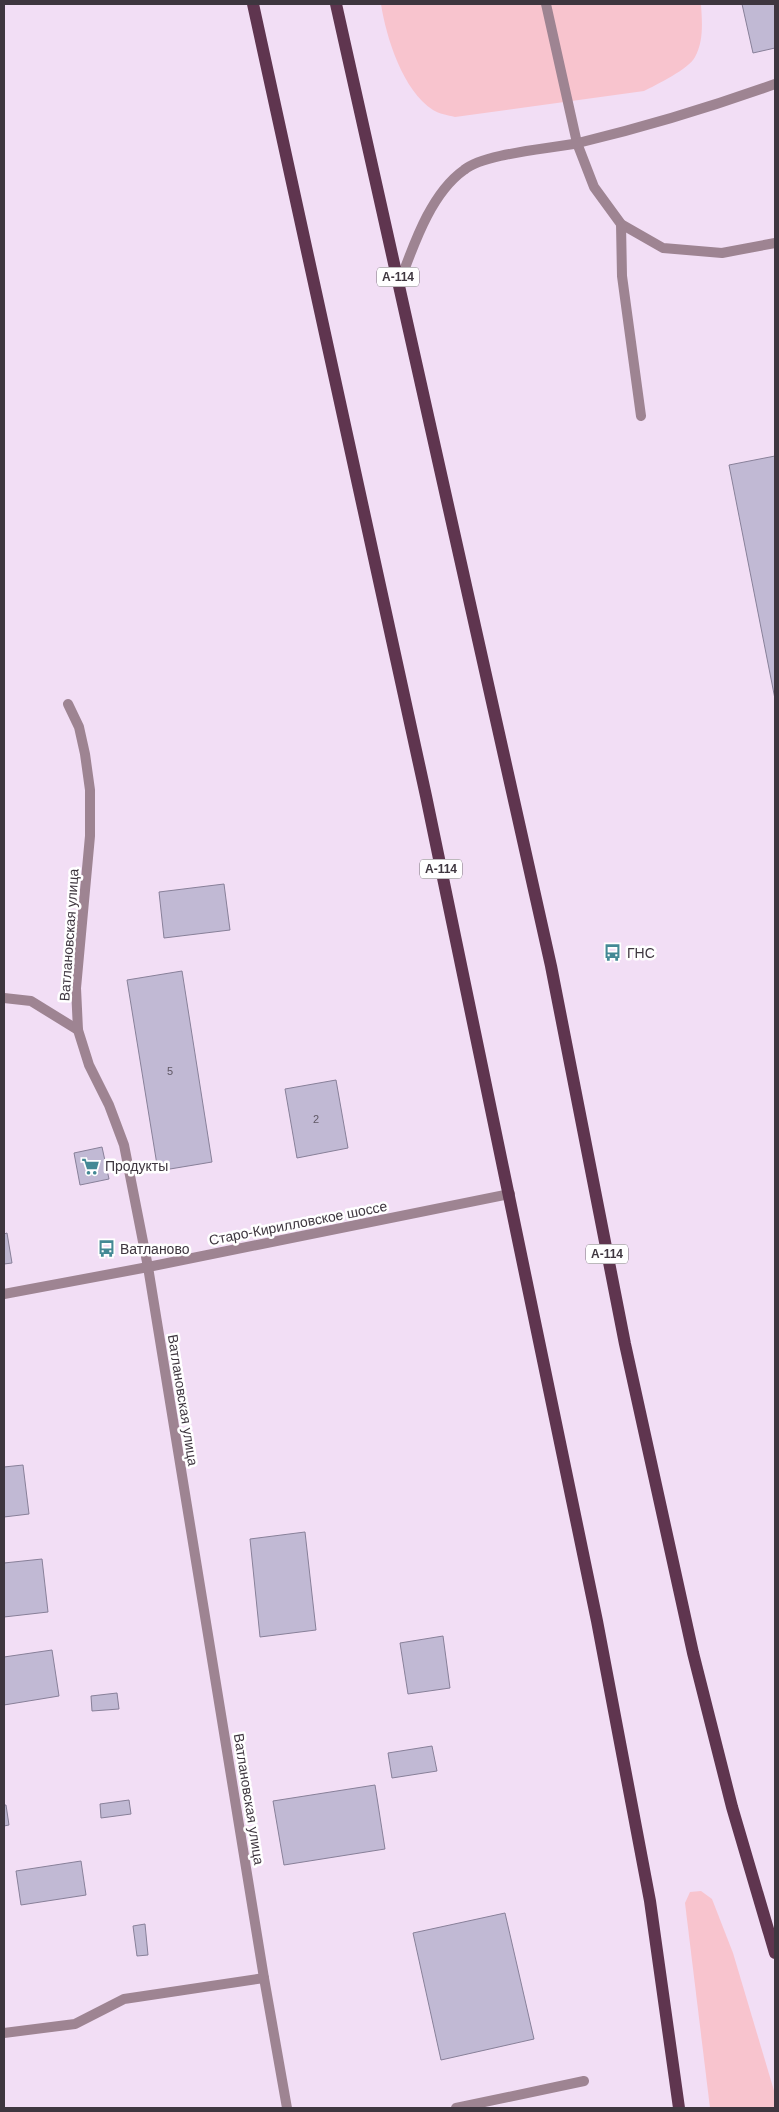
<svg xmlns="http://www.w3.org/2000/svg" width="779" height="2112" font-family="Arial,sans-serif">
	<rect width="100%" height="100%" fill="#f2def5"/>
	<g fill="#f8c4ce">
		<path d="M381 4H701C702 21 704 41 695 57 689 69 656 85 644 91L455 117C448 115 439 114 433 110 403 91 386 37 381 4Z"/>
		<polygon points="701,1891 712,1899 733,1953 775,2094 775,2108 710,2108 685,1903 690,1892"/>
	</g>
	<g fill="#c1b9d4" stroke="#888099">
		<polygon points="742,4 775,4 775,48 753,53"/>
		<polygon points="775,456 775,699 729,465"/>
		<polygon points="224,884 230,930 164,938 159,892"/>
		<polygon points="182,971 212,1162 158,1171 127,980"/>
		<polygon points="336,1080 348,1148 297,1158 285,1089"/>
		<polygon points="102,1147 109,1179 80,1185 74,1153"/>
		<polygon points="7,1233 12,1263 4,1264 4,1234"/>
		<polygon points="23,1465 29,1514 4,1517 4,1467"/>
		<polygon points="305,1532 316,1630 260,1637 250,1539"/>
		<polygon points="42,1559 48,1612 4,1617 4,1563"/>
		<polygon points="443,1636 450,1688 408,1694 400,1643"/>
		<polygon points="52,1650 59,1696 4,1705 4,1657"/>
		<polygon points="117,1693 119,1709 92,1711 91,1696"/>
		<polygon points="432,1746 437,1771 392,1778 388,1753"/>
		<polygon points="375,1785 385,1849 284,1865 273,1801"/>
		<polygon points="129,1800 131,1814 101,1818 100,1804"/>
		<polygon points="4,1805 6,1805 9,1825 4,1826"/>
		<polygon points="81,1861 86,1895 21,1905 16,1871"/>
		<polygon points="505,1913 534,2039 441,2060 413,1933"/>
		<polygon points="145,1924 148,1955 137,1956 133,1926"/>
	</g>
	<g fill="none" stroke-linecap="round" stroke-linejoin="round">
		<g stroke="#9e8492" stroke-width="10">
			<polyline points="546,4 577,143 594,187 621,224 663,248 722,253 775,243"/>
			<polyline points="621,224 622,276 641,416"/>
			<path d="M399 284C413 247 430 194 464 170 485 153 550 149 578 143 645 127 711 107 775 84"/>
			<polyline points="4,998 31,1001 78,1030"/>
			<polyline points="4,2033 75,2024 124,1999 264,1978"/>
			<polyline points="456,2108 584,2081"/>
		</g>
		<g stroke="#9e8492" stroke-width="10">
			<polyline points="68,704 79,727 85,754 90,790 90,836 76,988 78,1030 89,1065 109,1105 124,1145 148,1267 264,1978 287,2108"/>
			<polyline points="4,1294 148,1267 510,1194"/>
		</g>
		<g stroke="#5f354f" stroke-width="12">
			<polyline points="253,4 426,796 597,1621 650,1901 679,2108"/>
			<polyline points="336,4 551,966 625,1344 693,1653 732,1807 775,1953"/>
		</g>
	</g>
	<defs>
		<symbol id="bus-bare" viewBox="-9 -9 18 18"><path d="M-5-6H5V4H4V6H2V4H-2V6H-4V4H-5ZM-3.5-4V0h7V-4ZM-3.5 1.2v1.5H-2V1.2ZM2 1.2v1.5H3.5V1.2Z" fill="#448995" stroke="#fff" stroke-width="2.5" paint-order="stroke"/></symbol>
		<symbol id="supermarket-bare" viewBox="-9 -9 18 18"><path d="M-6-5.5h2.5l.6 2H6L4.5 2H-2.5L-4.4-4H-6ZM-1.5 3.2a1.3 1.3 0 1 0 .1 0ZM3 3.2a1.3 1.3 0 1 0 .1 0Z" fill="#448995" stroke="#fff" stroke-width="2.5" paint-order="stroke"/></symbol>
	</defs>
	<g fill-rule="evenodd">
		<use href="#bus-bare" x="600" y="940" width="25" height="25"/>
		<use href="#supermarket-bare" x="78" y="1154" width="25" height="25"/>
		<use href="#bus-bare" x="94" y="1236" width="25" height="25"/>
	</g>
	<g text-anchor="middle" stroke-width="5" stroke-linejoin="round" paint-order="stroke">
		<g font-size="11" fill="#5f5764">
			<text x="170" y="1075">5</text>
			<text x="316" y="1123">2</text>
		</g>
		<g fill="#fff" stroke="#787279" stroke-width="1">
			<rect x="377" y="267.5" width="42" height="19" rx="4"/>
			<rect x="420" y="859.5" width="42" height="19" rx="4"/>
			<rect x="586" y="1244.5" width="42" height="19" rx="4"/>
		</g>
		<g font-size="12" font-weight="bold" fill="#3e363f">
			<text x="398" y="281">А-114</text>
			<text x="441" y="873">А-114</text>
			<text x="607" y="1258">А-114</text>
		</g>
		<g font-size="14" fill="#3e363f" stroke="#fff">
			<text transform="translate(69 935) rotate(-86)" y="5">Ватлановская улица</text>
			<text transform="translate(298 1223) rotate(-11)" y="5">Старо-Кирилловское шоссе</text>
			<text transform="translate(183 1400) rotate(81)" y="5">Ватлановская улица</text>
			<text transform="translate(249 1799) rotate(81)" y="5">Ватлановская улица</text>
		</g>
		<g font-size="14" fill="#3e363f" stroke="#fff" text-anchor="start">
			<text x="627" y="958">ГНС</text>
			<text x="105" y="1171">Продукты</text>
			<text x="120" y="1254">Ватланово</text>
		</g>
	</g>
	<rect width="779" height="2112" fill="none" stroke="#3e363f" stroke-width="10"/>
</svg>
